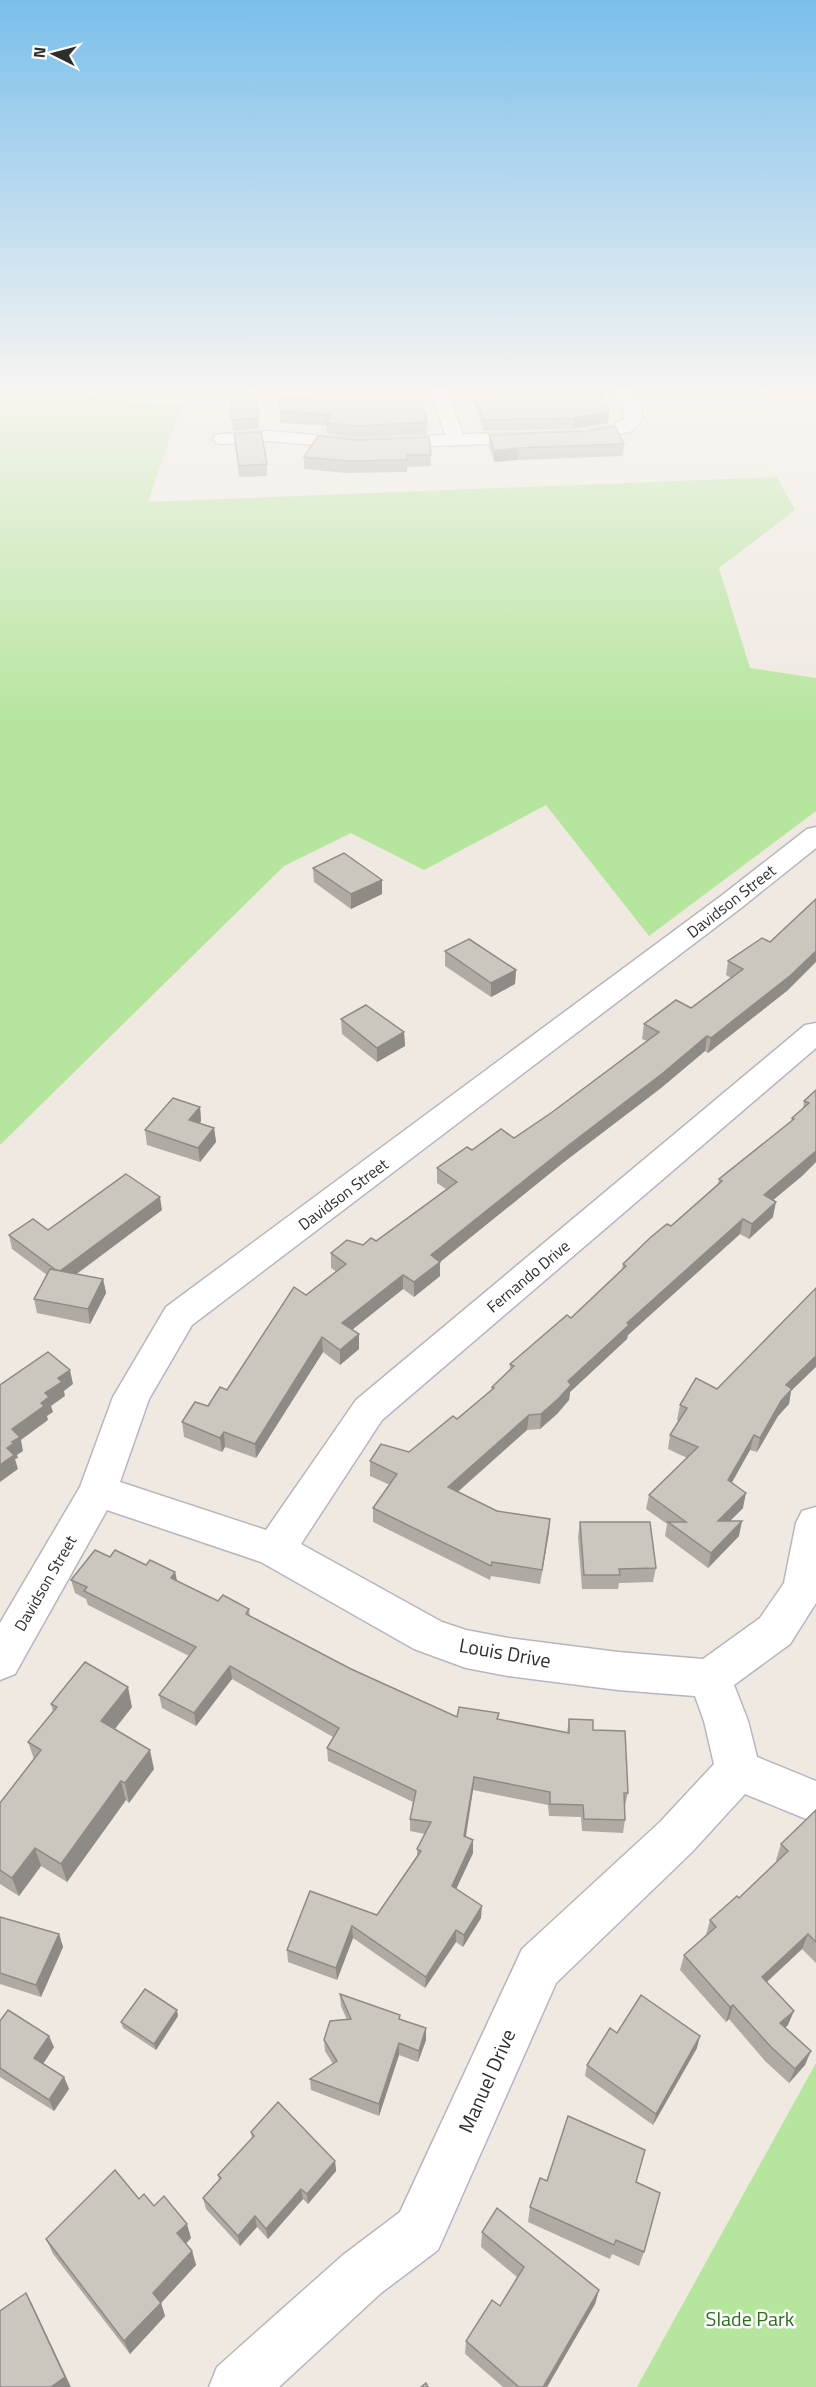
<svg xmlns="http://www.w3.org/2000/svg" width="816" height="2387" font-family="'Titillium Web',sans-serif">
	<rect width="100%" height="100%" fill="#efe9e1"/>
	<g fill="#b6e59e">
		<polygon points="0,387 181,406 148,502 777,477 795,510 719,568 750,668 816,678 816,811 649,936 546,805 424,870 351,833 284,866 0,1145"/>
		<polygon points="816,2063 816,2387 637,2387"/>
	</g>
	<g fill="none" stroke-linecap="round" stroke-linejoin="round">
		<defs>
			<g id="street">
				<path d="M430 387H446L463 434C494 433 605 436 624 419L623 407 612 387H628L641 407 642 420 630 432 585 440 358 449 270 441 222 444 216 443 213 439 216 435 222 434 270 431 358 439 445 435Z"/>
				<polygon points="816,827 816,848 741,908 192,1325 149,1399 120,1482 266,1530 356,1400 805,1025 816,1023 816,1048 382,1420 301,1544 442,1622 466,1630 508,1638 618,1652 703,1659 760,1618 784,1583 796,1523 802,1511 816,1507 816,1603 790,1644 734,1685 748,1721 757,1757 816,1781 816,1823 745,1794 692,1852 556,1983 438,2250 381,2293 279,2387 209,2387 217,2367 343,2255 400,2212 522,1949 660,1822 714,1764 704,1721 695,1696 618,1690 508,1676 466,1668 414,1649 261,1562 107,1510 15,1674 0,1680 0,1623 80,1487 113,1397 166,1307 721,896 807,829"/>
			</g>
		</defs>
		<use href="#street" stroke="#b4b7c1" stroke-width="3"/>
		<use href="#street" fill="#fff" fill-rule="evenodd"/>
	</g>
	<g fill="#afaba4">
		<polygon points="369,387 417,387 427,422 427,434 358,437 327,434 326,426 280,423 280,411 377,391 377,388"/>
		<polygon points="468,387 597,387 609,412 608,423 573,429 484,431"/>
		<polygon points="230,402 259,418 259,429 233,431"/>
		<polygon points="234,434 267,464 267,476 239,477"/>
		<polygon points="489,435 624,444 623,456 518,460 494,462 489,446"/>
		<polygon points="431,455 431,466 407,467 407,472 346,473 304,469 304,457"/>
		<polygon points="313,868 382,894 351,909 314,882"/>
		<polygon points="445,951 516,970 515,984 491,997 445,966"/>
		<polygon points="728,961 788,990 708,1053 705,1051 661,1088 564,1162 440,1262 440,1276 414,1297 403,1289 352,1330 359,1349 340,1365 323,1352 256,1458 225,1447 222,1452 184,1437 182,1422 208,1406 227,1390 306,1295 337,1272 331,1268 331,1253 376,1241 446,1189 437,1183 437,1168 472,1150 514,1138 551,1113 647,1041 642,1039 644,1024 691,1008 731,978 726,975"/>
		<polygon points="341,1019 404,1032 405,1046 377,1062 342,1034"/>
		<polygon points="816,1090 816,1162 802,1176 773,1200 773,1217 749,1239 740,1234 628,1335 627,1339 570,1392 569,1400 557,1414 540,1429 527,1430 458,1492 497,1511 550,1519 540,1584 491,1576 490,1580 373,1522 373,1508 390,1485 370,1476 370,1461 409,1452 457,1419 491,1390 492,1387 510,1370 510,1364 571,1318 622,1269 623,1264 671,1226 718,1184 719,1179 791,1121 792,1118 803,1109 804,1101"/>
		<polygon points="200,1107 201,1121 200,1123 214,1128 216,1142 200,1162 147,1145 145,1130"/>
		<polygon points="162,1210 77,1274 103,1279 106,1293 90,1324 37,1313 34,1299 47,1275 12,1249 9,1235 48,1230"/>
		<polygon points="717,1389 791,1391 789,1404 778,1416 757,1452 750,1450 731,1483 743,1508 730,1521 739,1536 708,1568 665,1536 667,1524 646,1509 649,1495 687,1458 668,1449 670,1435 679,1421 677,1420 680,1405"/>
		<polygon points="580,1522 656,1568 653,1582 619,1583 618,1589 582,1589 578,1537"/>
		<polygon points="110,1557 175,1572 177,1581 218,1601 249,1609 250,1616 351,1669 457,1717 499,1713 498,1719 567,1733 569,1719 593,1730 628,1793 625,1806 625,1820 623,1833 582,1831 581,1817 549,1816 548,1805 473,1790 465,1837 473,1840 473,1853 456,1889 481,1918 463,1947 456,1942 425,1988 353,1938 337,1980 288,1962 287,1950 377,1915 417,1856 417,1849 425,1834 410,1831 410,1819 413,1802 328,1761 327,1748 333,1737 232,1679 196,1726 162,1708 159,1695 189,1656 88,1605 86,1599 75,1593 71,1580"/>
		<polygon points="51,1704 132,1707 115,1729 154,1769 129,1803 126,1800 67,1882 41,1866 19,1896 0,1884 0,1803 34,1759 28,1742 53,1712"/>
		<polygon points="816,1810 816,1963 802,1949 767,1982 788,2025 785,2028 805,2065 789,2083 765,2061 729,2019 726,2022 680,1970 684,1955 706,1935 710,1920 739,1898 777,1861 776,1860 781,1844"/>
		<polygon points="0,1917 59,1934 63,1947 41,1997 0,1984"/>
		<polygon points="340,1994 400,2015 400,2019 426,2040 418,2062 399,2055 379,2116 311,2090 310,2079 333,2064 325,2051 324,2040 347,2020 341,2006"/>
		<polygon points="178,2016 156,2050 123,2028 121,2022"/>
		<polygon points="0,2021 54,2047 43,2064 64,2077 69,2089 54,2111 0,2077"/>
		<polygon points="697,2048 653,2125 585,2076 587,2065"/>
		<polygon points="251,2132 335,2161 336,2171 308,2204 303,2199 268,2239 257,2227 240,2246 206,2209 203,2198 219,2180 218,2175 252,2138"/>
		<polygon points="547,2181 636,2182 644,2252 639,2266 612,2254 610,2259 528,2222 530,2207"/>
		<polygon points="139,2199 154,2206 191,2238 186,2244 192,2251 196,2265 161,2303 165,2316 130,2354 53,2254 46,2239"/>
		<polygon points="482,2232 599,2290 595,2304 547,2387 503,2387 465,2354 466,2341 500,2306 517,2277 481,2247"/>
	</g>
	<g fill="#8e8b86">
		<polygon points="609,412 608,423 573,429 573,418"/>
		<polygon points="518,448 518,460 494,462 494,451"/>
		<polygon points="382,880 382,894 351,909 351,894"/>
		<polygon points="816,951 816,962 788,990 708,1053 711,1038"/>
		<polygon points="516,970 515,984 491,997 491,983"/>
		<polygon points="404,1032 405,1046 377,1062 377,1048"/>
		<polygon points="707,1036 705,1051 661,1088 564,1162 440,1262 440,1276 414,1297 414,1282 431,1255"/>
		<polygon points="200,1107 201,1121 191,1134 189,1120"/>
		<polygon points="214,1128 216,1142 200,1162 198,1148"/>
		<polygon points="816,1151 816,1162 802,1176 761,1210 764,1195"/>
		<polygon points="160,1197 162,1210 61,1285 59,1272"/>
		<polygon points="776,1202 773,1217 749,1239 752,1224"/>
		<polygon points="743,1219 740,1234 628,1335 627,1339 570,1392 569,1400 557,1414 540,1429 541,1414 568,1381 627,1323"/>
		<polygon points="403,1275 403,1289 343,1337 342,1323"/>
		<polygon points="103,1279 106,1293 90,1324 88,1309"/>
		<polygon points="359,1334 359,1349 340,1365 340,1350"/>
		<polygon points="322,1337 323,1352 256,1458 255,1444"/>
		<polygon points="816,1356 816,1367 791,1391 789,1404 778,1416 757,1452 760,1438 786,1385"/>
		<polygon points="70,1370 73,1384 64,1391 65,1396 51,1406 53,1412 47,1416 48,1420 21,1440 23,1451 17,1455 18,1458 15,1459 18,1469 0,1482 0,1465 7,1448 12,1429 41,1403 45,1393 58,1378"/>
		<polygon points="529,1415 527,1430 447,1501 448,1487"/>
		<polygon points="224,1432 225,1447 222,1452 220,1438"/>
		<polygon points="754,1435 750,1450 725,1495 728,1480"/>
		<polygon points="746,1493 743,1508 715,1536 718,1521"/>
		<polygon points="550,1519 549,1533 540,1584 542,1570"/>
		<polygon points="742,1521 739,1536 708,1568 711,1553"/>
		<polygon points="175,1572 178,1585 171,1578"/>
		<polygon points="230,1666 232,1679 196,1726 194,1713"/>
		<polygon points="128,1687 132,1707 105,1741 101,1721"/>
		<polygon points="150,1750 154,1769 129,1803 125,1783"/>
		<polygon points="474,1777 473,1790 464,1849 464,1836"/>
		<polygon points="121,1781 126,1800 67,1882 61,1864"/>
		<polygon points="473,1840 473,1853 452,1898 452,1886"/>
		<polygon points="35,1848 41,1866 19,1896 12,1878"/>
		<polygon points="482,1906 481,1918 463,1947 464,1935"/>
		<polygon points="352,1926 353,1938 337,1980 336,1968"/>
		<polygon points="456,1930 456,1942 425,1988 426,1977"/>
		<polygon points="59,1934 63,1947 41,1997 36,1985"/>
		<polygon points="808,1934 802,1949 757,1991 762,1977"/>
		<polygon points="733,2005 729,2019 726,2022 730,2007"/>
		<polygon points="177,2010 178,2016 156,2050 154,2044"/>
		<polygon points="794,2011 788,2025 775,2037 780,2023"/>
		<polygon points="426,2028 426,2040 418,2062 419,2051"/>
		<polygon points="49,2036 54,2047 39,2070 34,2058"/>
		<polygon points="700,2036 697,2048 653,2125 656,2114"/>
		<polygon points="399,2043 399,2055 379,2116 379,2104"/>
		<polygon points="811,2051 805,2065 789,2083 795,2069"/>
		<polygon points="64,2077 69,2089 54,2111 49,2100"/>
		<polygon points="335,2161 336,2171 308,2204 307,2194"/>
		<polygon points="301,2189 303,2199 268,2239 266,2229"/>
		<polygon points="255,2216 257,2227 240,2246 238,2236"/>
		<polygon points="187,2224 191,2238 181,2248 177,2233"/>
		<polygon points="192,2251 196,2265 161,2303 165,2316 130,2354 124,2341 153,2293"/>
		<polygon points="599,2290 595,2304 547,2387 543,2387"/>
		<polygon points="26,2293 32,2304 71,2387 51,2387"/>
	</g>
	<g fill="#cbc7bf" stroke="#8e8b86" stroke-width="1.5">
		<polygon points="377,387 417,387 427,422 358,426 326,423 331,415 280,411 280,398 377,391"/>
		<polygon points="472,387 597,387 609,412 573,418 484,420"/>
		<polygon points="256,400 259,418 232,420 230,402"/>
		<polygon points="615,426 624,444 518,448 494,451 489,435 586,431"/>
		<polygon points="261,432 267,464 239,466 234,434"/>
		<polygon points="318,436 358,440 429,437 431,455 407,455 407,460 346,461 304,457"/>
		<polygon points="344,853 382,880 351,894 313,868"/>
		<polygon points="816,899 816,951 791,975 711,1038 707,1036 663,1073 565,1148 431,1255 440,1262 414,1282 403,1275 342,1323 359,1334 340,1350 322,1337 255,1444 224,1432 220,1438 182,1422 195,1402 208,1406 220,1387 227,1390 294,1287 306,1295 346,1264 331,1253 347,1240 363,1245 371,1238 376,1241 457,1182 437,1168 467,1147 472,1150 501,1129 514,1138 551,1113 659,1032 644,1024 676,1000 691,1008 743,969 728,961 762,938 770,942"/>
		<polygon points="469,939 516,970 491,983 445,951"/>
		<polygon points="366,1005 404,1032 377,1048 341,1019"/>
		<polygon points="816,1090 816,1151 764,1195 776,1202 752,1224 743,1219 627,1323 629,1325 568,1381 571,1385 558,1399 541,1414 529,1415 448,1487 497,1511 550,1519 542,1570 492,1562 491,1566 373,1508 397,1474 370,1461 381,1444 409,1452 453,1416 457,1419 494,1388 492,1387 514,1366 510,1364 567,1315 571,1318 626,1266 623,1264 651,1237 667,1224 671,1226 722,1181 719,1179 794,1119 792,1118 809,1103 804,1101"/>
		<polygon points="173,1098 200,1107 189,1120 214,1128 198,1148 145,1130"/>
		<polygon points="126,1174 160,1197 60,1271 56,1270 9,1235 33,1219 48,1230"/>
		<polygon points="50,1269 103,1279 88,1309 34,1299"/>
		<polygon points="816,1288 816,1356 786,1385 792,1389 781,1401 760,1438 754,1435 728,1480 746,1493 718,1521 742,1521 711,1553 668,1522 686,1522 649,1495 698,1447 670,1435 687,1408 680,1405 696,1378 717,1389"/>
		<polygon points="48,1352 70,1370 58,1378 62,1382 45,1393 49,1397 41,1403 44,1406 12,1429 20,1437 12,1442 14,1443 7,1448 14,1455 0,1465 0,1385"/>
		<polygon points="580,1522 650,1522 656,1568 619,1569 620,1575 584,1575"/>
		<polygon points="95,1550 110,1557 115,1550 146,1565 150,1560 175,1572 171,1578 218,1601 223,1595 249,1609 246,1614 351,1669 457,1717 459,1707 499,1713 497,1719 569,1733 569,1719 593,1720 593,1730 625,1731 628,1793 624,1793 625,1820 584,1819 583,1805 550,1804 550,1792 474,1777 464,1836 473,1840 452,1886 482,1906 464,1935 456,1930 426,1977 352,1926 336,1968 287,1950 310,1891 377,1915 421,1851 417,1849 431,1822 410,1819 416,1791 327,1748 339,1728 230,1666 194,1713 159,1695 196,1647 84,1591 87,1587 71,1580"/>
		<polygon points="85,1662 128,1687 101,1721 150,1750 125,1783 121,1781 61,1864 35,1848 12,1878 0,1870 0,1803 41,1750 28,1742 57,1707 51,1704"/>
		<polygon points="816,1810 816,1942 808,1934 762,1977 794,2011 780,2023 811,2051 795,2069 771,2047 733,2005 730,2007 684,1955 716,1927 710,1920 737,1896 739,1898 788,1851 781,1844"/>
		<polygon points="0,1917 59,1934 36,1985 0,1973"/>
		<polygon points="145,1989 177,2010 154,2044 121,2022"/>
		<polygon points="340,1994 400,2015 399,2019 426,2028 419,2051 399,2043 379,2104 310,2079 337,2061 324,2040 330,2021 351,2019"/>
		<polygon points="641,1995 700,2036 656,2114 587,2065 610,2028 617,2033"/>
		<polygon points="8,2010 49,2036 34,2058 64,2077 49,2100 0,2068 0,2021"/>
		<polygon points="278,2102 335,2161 307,2194 301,2189 266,2229 255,2216 238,2236 203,2198 221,2178 218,2175 254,2136 251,2132"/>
		<polygon points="568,2116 645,2150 636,2182 660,2193 644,2252 616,2240 614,2245 530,2207 540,2178 547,2181"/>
		<polygon points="115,2170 139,2199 144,2194 154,2206 164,2196 187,2224 177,2233 192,2251 153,2293 161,2303 124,2341 46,2239"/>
		<polygon points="497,2208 599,2290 543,2387 519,2387 466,2341 492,2300 500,2306 524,2267 482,2232"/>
		<polygon points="26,2293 65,2377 51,2387 0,2387 0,2311"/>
		<polygon points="426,2383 428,2387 421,2387"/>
	</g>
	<linearGradient id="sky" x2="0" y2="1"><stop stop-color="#7abfeb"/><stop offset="0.54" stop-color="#f8f5f2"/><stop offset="1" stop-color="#f8f5f2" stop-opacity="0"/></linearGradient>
	<rect width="816" height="721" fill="url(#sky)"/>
	<g text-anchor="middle" stroke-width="5" stroke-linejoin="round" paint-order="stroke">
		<g font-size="16" fill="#2e2e2e" stroke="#fff">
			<text transform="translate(731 901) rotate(-38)" y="6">Davidson Street</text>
			<text transform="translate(343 1194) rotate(-37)" y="6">Davidson Street</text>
			<text transform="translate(528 1276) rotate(-40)" y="6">Fernando Drive</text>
			<text transform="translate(45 1583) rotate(-60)" y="6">Davidson Street</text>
		</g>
		<g font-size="20" fill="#2e2e2e" stroke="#fff">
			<text transform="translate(505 1653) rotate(10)" y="7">Louis Drive</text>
			<text transform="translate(487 2081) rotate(-66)" y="7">Manuel Drive</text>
		</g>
		<g font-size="20" fill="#2c6e1b" stroke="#fff">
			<text x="750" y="2326">Slade Park</text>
		</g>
	</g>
	<g transform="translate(54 54) rotate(276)" stroke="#ffffff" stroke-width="4.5" paint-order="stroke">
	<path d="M0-4.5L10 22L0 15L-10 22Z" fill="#2e2e2e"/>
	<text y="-9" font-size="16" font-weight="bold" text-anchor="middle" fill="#2e2e2e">N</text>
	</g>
</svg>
